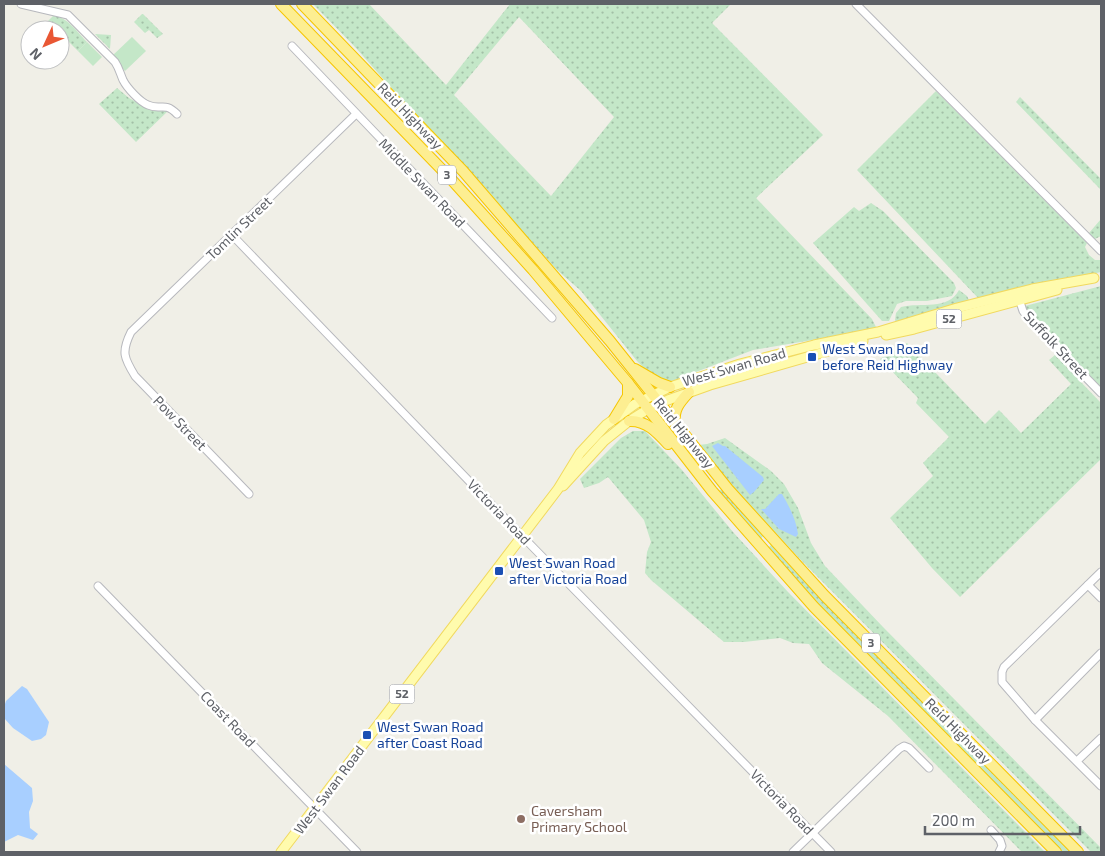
<svg xmlns="http://www.w3.org/2000/svg" width="1105" height="856" font-family="'Exo 2',sans-serif">
	<defs>
		<pattern id="grass-dots" width="8" height="8" patternUnits="userSpaceOnUse" patternTransform="scale(1.25)"><rect width="8" height="8" fill="#c4e7c8"/><path d="M2 2h.1M6 6h.1" fill="none" stroke="#a2bfa6" stroke-width="1.8" stroke-linecap="round"/></pattern>
	</defs>
	<rect width="100%" height="100%" fill="#f0efe7"/>
	<g fill="url(#grass-dots)" fill-rule="evenodd">
		<path d="M313 4H369L446 85 510 4H731L712 23 823 135 756 198 872 319 877 329 753 350 670 382H664L649 373 637 361 581 291 556 269 482 186 416 116 356 48ZM519 17 614 117 551 196 454 95Z"/>
		<polygon points="142,14 143,14 163,34 157,38 149,30 145,33 134,22"/>
		<path d="M53 16C67 16 78 33 87 42L78 51 60 33V30H57L48 21Z"/>
		<polygon points="95,34 111,35 110,49"/>
		<polygon points="117,88 129,98 153,111 170,109 136,142 99,104"/>
		<polygon points="936,91 1087,243 1085,247 1089,255 1095,260 1101,260 1101,272 979,299 857,170"/>
		<polygon points="1020,97 1101,179 1101,190 1016,102"/>
		<polygon points="871,203 883,211 954,283 956,288 952,296 927,301 906,301 897,304 889,321 882,321 813,243 854,207 859,211"/>
		<polygon points="1101,219 1101,236 1095,239 1089,233"/>
		<polygon points="1101,286 1101,387 1036,322 1035,319 1032,318 1025,308 1025,306"/>
		<path d="M959 290 967 296 970 302 896 322 895 320 896 313 901 307C921 302 948 311 959 290Z"/>
		<polygon points="907,343 985,424 999,410 1021,433 1071,384 1049,360 1055,355 1101,403 1101,459 960,597 932,568 890,518 933,476 923,463 949,437 916,403 918,398 880,359"/>
		<polygon points="633,431 645,431 682,470 733,532 788,592 1045,852 1022,852 888,716 822,663 809,644 793,643 780,638 744,642 724,642 651,580 645,573 647,552 651,542 644,520 608,477 599,483 584,488 580,479 621,438"/>
		<polygon points="725,438 771,471 784,484 798,508 811,543 825,566 883,627 1101,848 1101,852 1091,852 799,558 737,491 699,445 707,444"/>
		<polygon points="722,489 763,536 760,540 719,491"/>
		<polygon points="771,545 791,567 1073,852 1060,852 789,574 768,548"/>
	</g>
	<g fill="#c4e7c8">
		<polygon points="132,37 146,51 125,71 111,57"/>
		<polygon points="87,42 102,57 93,66 78,51"/>
	</g>
	<g fill="#a8cfff">
		<polygon points="718,443 723,446 725,446 763,477 764,480 754,492 750,495 712,446"/>
		<path d="M779 494H782C789 506 796 519 798 534L796 537 779 529 761 509H765Z"/>
		<polygon points="22,686 27,689 49,722 46,735 41,739 32,741 13,728 4,718 4,707 6,701"/>
		<polygon points="4,764 32,788 33,801 29,812 30,828 38,834 33,840 18,835 4,842"/>
	</g>
	<g fill="none" stroke-linecap="round" stroke-linejoin="round">
		<defs>
			<g id="minor">
				<path d="M21 4 68 15 115 62C119 68 120 73 123 80 127 88 140 102 148 105 161 111 164 101 177 114"/>
				<polyline points="856,4 1101,251"/>
				<polyline points="292,46 552,318"/>
				<polyline points="232,235 522,536 831,852"/>
				<polyline points="1018,296 1023,311 1028,318 1101,393"/>
				<path d="M249 494 135 376C124 358 121 352 131 332L356 114"/>
				<polyline points="1101,572 1004,667 1002,672 1002,682 1035,720 1101,786"/>
				<polyline points="1088,585 1101,598"/>
				<polyline points="98,586 357,852"/>
				<polyline points="1035,720 1101,653"/>
				<polyline points="1077,761 1101,738"/>
				<polyline points="991,830 1000,840 1002,846 999,852"/>
				<polyline points="793,852 899,749 904,746 909,748 929,768"/>
			</g>
			<g id="major">
				<polyline points="886,335 914,329 1057,290"/>
				<polyline points="563,486 604,441 629,421 648,409 668,400 710,385 863,341"/>
				<polyline points="281,852 558,489 580,453 606,425 635,404 670,387 740,364 814,345 878,332 957,308 1032,289 1094,278"/>
			</g>
			<g id="highway">
				<polyline points="281,4 451,179 533,270 628,383 712,491 814,607 1056,852"/>
				<polyline points="302,4 463,171 610,341 728,489 825,596 1078,852"/>
				<polyline points="635,369 659,383 670,387"/>
				<polyline points="614,419 628,396 628,383"/>
				<path d="M629 421C646 420 657 432 668 444"/>
				<path d="M675 423C673 409 680 402 689 392"/>
			</g>
		</defs>
		<use href="#minor" stroke="#b7b8bd" stroke-width="9"/>
		<use href="#major" stroke="#f1d95f" stroke-width="11"/>
		<use href="#highway" stroke="#f6c601" stroke-width="12"/>
		<use href="#minor" stroke="#fff" stroke-width="7"/>
		<use href="#major" stroke="#fffbad" stroke-width="9"/>
		<use href="#highway" stroke="#fdee91" stroke-width="10"/>
	</g>
	<g fill="#1a4fb4" stroke="#fff" stroke-width="2">
		<rect x="807" y="352" width="10" height="10" rx="2.5"/>
		<rect x="494" y="566" width="10" height="10" rx="2.5"/>
		<rect x="362" y="730" width="10" height="10" rx="2.5"/>
	</g>
	<circle fill="#8d6e63" stroke="#fff" stroke-width="2" cx="521" cy="819" r="5"/>
	<g text-anchor="middle" stroke-width="5" stroke-linejoin="round" paint-order="stroke">
		<g fill="#fff" stroke="#8e9095" stroke-width="1">
			<rect x="438" y="165.5" width="18" height="19" rx="4"/>
			<rect x="936.5" y="309.5" width="25" height="19" rx="4"/>
			<rect x="862" y="633.5" width="18" height="19" rx="4"/>
			<rect x="389.5" y="684.5" width="25" height="19" rx="4"/>
		</g>
		<g font-size="12" font-weight="bold" fill="#5e6167">
			<text x="447" y="179">3</text>
			<text x="949" y="323">52</text>
			<text x="871" y="647">3</text>
			<text x="402" y="698">52</text>
		</g>
		<g font-size="14" fill="#5e6167" stroke="#fff">
			<text transform="translate(410 116) rotate(46)" y="5">Reid Highway</text>
			<text transform="translate(422 183) rotate(46)" y="5">Middle Swan Road</text>
			<text transform="translate(239 228) rotate(-44)" y="5">Tomlin Street</text>
			<text transform="translate(1056 345) rotate(47)" y="5">Suffolk Street</text>
			<text transform="translate(734 367) rotate(-16)" y="5">West Swan Road</text>
			<text transform="translate(180 423) rotate(46)" y="5">Pow Street</text>
			<text transform="translate(684 433) rotate(51)" y="5">Reid Highway</text>
			<text transform="translate(499 512) rotate(46)" y="5">Victoria Road</text>
			<text transform="translate(228 719) rotate(46)" y="5">Coast Road</text>
			<text transform="translate(958 731) rotate(45)" y="5">Reid Highway</text>
			<text transform="translate(329 790) rotate(-53)" y="5">West Swan Road</text>
			<text transform="translate(782 802) rotate(46)" y="5">Victoria Road</text>
		</g>
		<g font-size="14" fill="#164399" stroke="#fff" text-anchor="start">
			<text x="822" y="354">West Swan Road<tspan x="822" dy="16">before Reid Highway</tspan></text>
			<text x="509" y="568">West Swan Road<tspan x="509" dy="16">after Victoria Road</tspan></text>
			<text x="377" y="732">West Swan Road<tspan x="377" dy="16">after Coast Road</tspan></text>
		</g>
		<g font-size="14" fill="#785e54" stroke="#fff" text-anchor="start">
			<text x="531" y="816">Caversham<tspan x="531" dy="16">Primary School</tspan></text>
		</g>
	</g>
	<rect width="1105" height="856" fill="none" stroke="#5e6167" stroke-width="10"/>
	<g transform="translate(45 45) rotate(226)"><circle r="24" fill="#ffffff" stroke="#bfc0c2"/>
	<path d="M0-4L9 19L0 12L-9 19Z" fill="#e95734"/>
	<text y="-8" font-size="14" font-weight="bold" text-anchor="middle" fill="#5e6167">N</text>
	</g>
	<path d="M925 826v8h155v-8" fill="none" stroke="#5e6167" stroke-width="2.5"/>
	<text x="932" y="826" font-size="15" fill="#5e6167" stroke="#ffffff" stroke-width="4" paint-order="stroke">200 m</text>
</svg>
